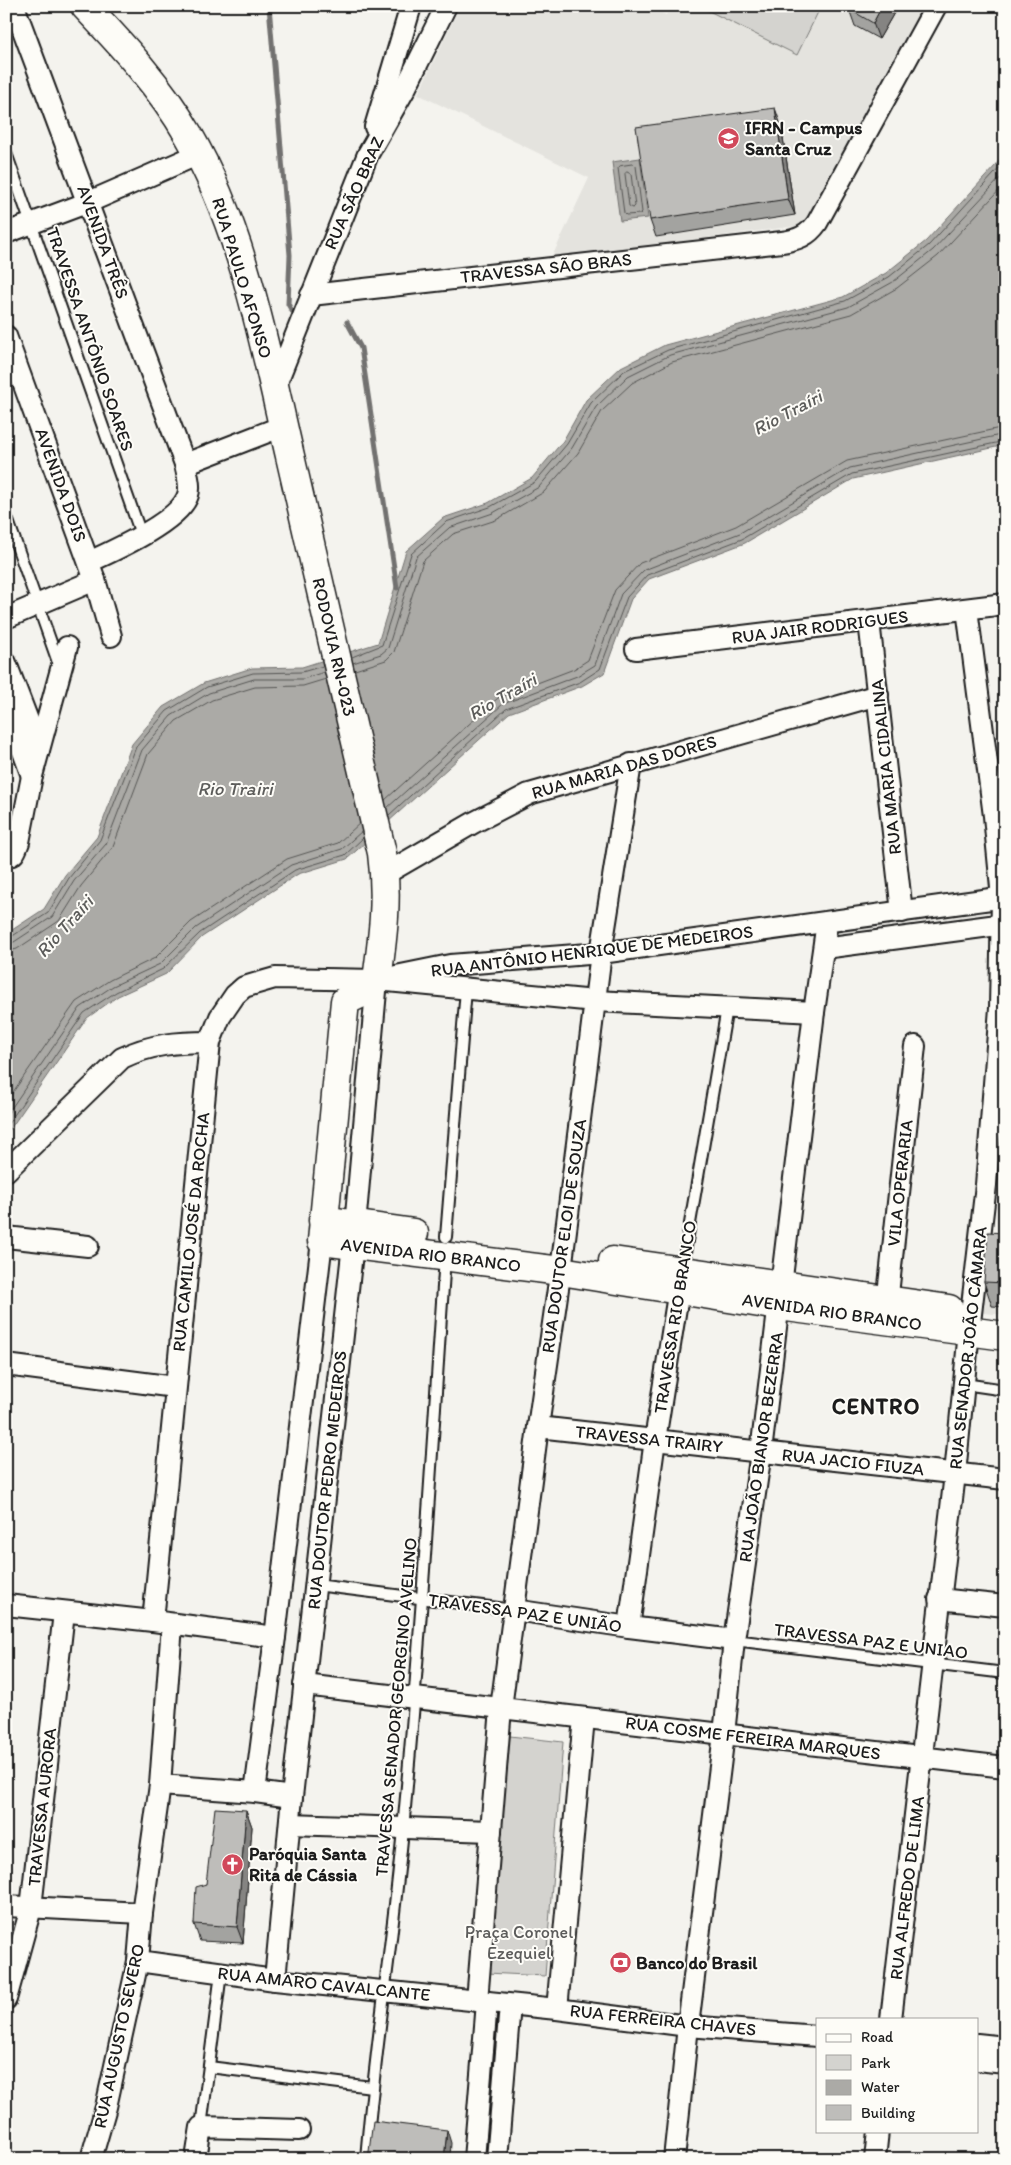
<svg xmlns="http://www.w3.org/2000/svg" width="1011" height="2165" font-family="Itim,sans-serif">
	<rect width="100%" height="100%" fill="#f4f3ee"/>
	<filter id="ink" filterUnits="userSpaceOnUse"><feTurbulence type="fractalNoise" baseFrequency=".02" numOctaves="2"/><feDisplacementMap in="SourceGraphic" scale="10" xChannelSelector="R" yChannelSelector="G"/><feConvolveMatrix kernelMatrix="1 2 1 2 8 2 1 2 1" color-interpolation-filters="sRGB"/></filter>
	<g filter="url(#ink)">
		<g fill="#e4e3de">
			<polygon points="460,6 649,6 666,15 670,6 925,6 897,51 804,225 551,259 589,178 418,94"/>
			<polygon points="990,1248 1005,1250 1005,1315 983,1313"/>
		</g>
		<g fill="#d4d3cf" stroke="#787876">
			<polygon points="706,6 821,6 797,55 705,9"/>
			<polygon points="510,1736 563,1742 545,1976 487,1973"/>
		</g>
		<g fill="#abaaa6" stroke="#72716f">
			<polygon points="1005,153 1005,445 853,479 745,543 649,579 631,599 604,673 582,686 509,713 347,859 298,874 202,937 166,974 118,996 87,1018 6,1135 6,934 44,909 65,875 97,837 132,744 163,707 204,683 252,668 302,667 378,643 406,551 443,518 488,503 532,478 563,441 586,400 621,367 665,345 843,297 886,273 926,241 996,165"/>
			<polygon points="640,158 648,218 620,221 612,162"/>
		</g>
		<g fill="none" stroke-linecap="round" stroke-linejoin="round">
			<g stroke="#555553" stroke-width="1">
				<polygon points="634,164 636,166 642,212 640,214 626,215 624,213 618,168 620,166"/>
				<polygon points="627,172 631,174 635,206 633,208 629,206 625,174"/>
				<polyline points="352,657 382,645 411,554 446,522 490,507 535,482 567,444 591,403 624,371 668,350 845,301 889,277 929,245 1005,162"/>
				<polyline points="353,663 381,654 388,648 416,557 449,528 493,513 539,487 572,448 596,407 628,376 670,355 848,307 893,282 933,250 1005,173"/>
				<polyline points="355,670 386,660 394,652 423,561 453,534 496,520 544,492 578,453 602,411 632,383 672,362 851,314 897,288 938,256 1005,184"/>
				<polyline points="385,800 498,698 574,669 588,660 615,590 640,563 736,526 847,461 1005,427"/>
				<polyline points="387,808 503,704 577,676 595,665 621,594 644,570 740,533 850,468 1005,434"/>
				<polyline points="389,815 506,709 580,682 600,669 627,597 647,575 742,539 852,474 1005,441"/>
				<polyline points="6,938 11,937 48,913 69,878 100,840 136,747 167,711 207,687 253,673 302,672 323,666"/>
				<polyline points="6,944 14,942 52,917 74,881 106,844 142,750 171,716 209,693 254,679 303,679 324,672"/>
				<polyline points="6,952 17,949 59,921 81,886 113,847 148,754 176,721 212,700 255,687 303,686 326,679"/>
				<polyline points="6,1102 76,1002 110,980 155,958 191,922 287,859 338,843 360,823"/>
				<polyline points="6,1116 80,1008 113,986 160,964 196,928 291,865 342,849 362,831"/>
				<polyline points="6,1127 84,1013 116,992 163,969 200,933 295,870 345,855 363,838"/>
			</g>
			<g stroke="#72716f" stroke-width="5">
				<polyline points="269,6 290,255 288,304 292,311"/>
				<polyline points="347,322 361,348 397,588"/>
			</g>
			<defs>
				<g id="lane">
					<polyline points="6,153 142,537"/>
					<polyline points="6,515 59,665"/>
					<polyline points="446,1237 466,989"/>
					<polyline points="682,1270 727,1008"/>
					<polyline points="964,1384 1005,1390"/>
					<polyline points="316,1585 514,1610"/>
					<polyline points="734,1640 1005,1673"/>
					<polyline points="209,2067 372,2087"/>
					<polyline points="201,2127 221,1973"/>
					<path d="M366 2159C375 2048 393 1939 403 1829 421 1639 432 1448 445 1257"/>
				</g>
				<g id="street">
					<path d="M14 6 185 464C187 474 191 486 188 495 180 521 113 551 89 562"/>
					<polyline points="375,127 411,6"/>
					<polyline points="6,233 89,202 199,154"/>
					<path d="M311 295 782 242C797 240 808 236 817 223L936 6"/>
					<polyline points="6,336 95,580 111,636"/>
					<polyline points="275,387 368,154 405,89 446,6"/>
					<polyline points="185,464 283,426"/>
					<polyline points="6,618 95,580"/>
					<polyline points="869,621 902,912"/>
					<polyline points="636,649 1005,604"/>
					<polyline points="6,663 39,749"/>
					<polyline points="6,705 32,776"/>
					<path d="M6 856C15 857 16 849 19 842L32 776 67 647"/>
					<polyline points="385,874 473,823 529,794 878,695"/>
					<polyline points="824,948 1005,924"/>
					<polyline points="396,976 450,965 601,953 1005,897"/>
					<path d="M6 1171 122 1058C151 1044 178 1042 210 1042"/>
					<polyline points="6,1237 88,1246"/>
					<polyline points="886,1313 915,1046"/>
					<polyline points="6,1365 175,1387"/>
					<polyline points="538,1427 1005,1479"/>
					<polyline points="939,1599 1005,1606"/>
					<polyline points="6,1605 153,1621 275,1637"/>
					<polyline points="514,1610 629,1627 734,1640"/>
					<polyline points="153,1621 210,1042 220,1017 235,995 244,987 275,978 377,980 595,1001 814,1012"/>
					<polyline points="629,1627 655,1440 681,1276"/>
					<polyline points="304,1685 1005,1767"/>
					<polyline points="160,1785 255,1792 292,1797"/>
					<polyline points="255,1792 275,1637 322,1241"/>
					<polyline points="290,1824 491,1831"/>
					<polyline points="6,1906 142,1913"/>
					<polyline points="138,1961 275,1980 557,2009 688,2026 817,2036"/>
					<polyline points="275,1980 292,1797 355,1226 377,980"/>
					<polyline points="6,1999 31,1908 64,1612"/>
					<polyline points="477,2001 501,1708 538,1427 563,1254 601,953 631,764"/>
					<polyline points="557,2009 584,1718"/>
					<polyline points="891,2019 955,1474 969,1331 986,1185 1000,1008 1002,898 994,816 967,609"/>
					<polyline points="977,2044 1005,2047"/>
					<polyline points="977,2060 1005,2063"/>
					<polyline points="91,2159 106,2107 138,1961 142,1913 160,1785 172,1625"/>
					<polyline points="196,2159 201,2127 299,2130"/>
					<polyline points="474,2159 487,2002"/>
					<polyline points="497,2159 510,2005"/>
					<polyline points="674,2159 688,2026 724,1734 734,1640 761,1452 814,1012 827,922"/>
					<polyline points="875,2159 878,2131"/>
				</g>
				<g id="primary">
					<path d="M85 6C122 45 161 87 188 134 244 230 265 349 290 456 320 588 351 721 382 853 388 898 383 935 377 980L362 993 345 1001 322 1241 561 1271 779 1306 1005 1336"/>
					<polyline points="323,1220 414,1233"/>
					<polyline points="613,1261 949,1309"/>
				</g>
			</defs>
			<use href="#lane" stroke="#1c1c1c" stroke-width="14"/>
			<use href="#street" stroke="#1c1c1c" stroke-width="24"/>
			<use href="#primary" stroke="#1c1c1c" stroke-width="31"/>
			<use href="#lane" stroke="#fdfcf7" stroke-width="10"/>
			<use href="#street" stroke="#fdfcf7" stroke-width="20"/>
			<use href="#primary" stroke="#fdfcf7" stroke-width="28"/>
		</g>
		<g fill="#a3a3a0" stroke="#1c1c1c">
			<polygon points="898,6 879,39 855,26 849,9"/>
			<polygon points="781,125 795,215 656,237 650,220"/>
			<polygon points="1005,1233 1005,1307 992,1306 984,1282"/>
			<polygon points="246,1810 252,1827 243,1943 200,1941 194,1924 206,1884"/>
		</g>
		<g fill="#858482" stroke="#1c1c1c">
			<polygon points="882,6 898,6 879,39 873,23"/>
			<polygon points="775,108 781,125 795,215 788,199"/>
			<polygon points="246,1810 252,1827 243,1943 237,1927"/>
			<polygon points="447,2130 451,2143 450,2159 444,2159"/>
		</g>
		<g fill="#bebdba" stroke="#1c1c1c">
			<polygon points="851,6 882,6 873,23 849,9"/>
			<polygon points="775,108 788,199 650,220 636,127"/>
			<polygon points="988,1232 1005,1233 1005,1283 984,1282"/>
			<polygon points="215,1808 246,1810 237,1927 194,1924 196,1887 206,1884"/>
			<polygon points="373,2121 447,2130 444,2159 368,2159"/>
		</g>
	</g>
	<defs>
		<symbol id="university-disc" viewBox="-11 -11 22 22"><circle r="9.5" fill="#d1495b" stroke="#fdfcf7"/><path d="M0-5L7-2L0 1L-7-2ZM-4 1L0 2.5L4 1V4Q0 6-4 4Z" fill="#fff"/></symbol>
		<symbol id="church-disc" viewBox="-11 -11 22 22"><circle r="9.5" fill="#d1495b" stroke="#fdfcf7"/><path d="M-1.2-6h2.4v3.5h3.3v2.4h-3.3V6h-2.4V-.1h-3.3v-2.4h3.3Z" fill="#fff"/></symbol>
		<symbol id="bank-disc" viewBox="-11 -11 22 22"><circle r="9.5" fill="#d1495b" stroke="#fdfcf7"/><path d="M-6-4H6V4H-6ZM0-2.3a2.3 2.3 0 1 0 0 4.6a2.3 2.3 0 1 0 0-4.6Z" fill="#fff"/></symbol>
	</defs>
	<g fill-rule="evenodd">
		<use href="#university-disc" x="716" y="126" width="25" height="25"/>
		<use href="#church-disc" x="220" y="1852" width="25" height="25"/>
		<use href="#bank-disc" x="608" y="1950" width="25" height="25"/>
	</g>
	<g text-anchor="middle" stroke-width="4" stroke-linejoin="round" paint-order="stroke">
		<g font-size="18" font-weight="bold" fill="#1c1c1c" stroke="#fdfcf7" text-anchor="start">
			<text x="745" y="134">IFRN - Campus<tspan x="745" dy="21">Santa Cruz</tspan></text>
			<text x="249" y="1860">Paróquia Santa<tspan x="249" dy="21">Rita de Cássia</tspan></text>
			<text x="636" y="1969">Banco do Brasil</text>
		</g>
		<g font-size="18" fill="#1c1c1c" stroke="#fdfcf7">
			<text transform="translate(354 193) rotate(-66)" y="6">RUA SÃO BRAZ</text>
			<text transform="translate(103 242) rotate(70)" y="6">AVENIDA TRÊS</text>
			<text transform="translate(546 268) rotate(-6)" y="6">TRAVESSA SÃO BRAS</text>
			<text transform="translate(242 278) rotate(73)" y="6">RUA PAULO AFONSO</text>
			<text transform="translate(90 339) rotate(71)" y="6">TRAVESSA ANTÔNIO SOARES</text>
			<text transform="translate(61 485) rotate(70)" y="6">AVENIDA DOIS</text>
			<text transform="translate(820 627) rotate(-7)" y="6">RUA JAIR RODRIGUES</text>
			<text transform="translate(334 647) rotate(77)" y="6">RODOVIA RN-023</text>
			<text transform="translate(624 767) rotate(-16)" y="6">RUA MARIA DAS DORES</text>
			<text transform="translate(886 767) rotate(-96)" y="6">RUA MARIA CIDALINA</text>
			<text transform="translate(592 951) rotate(-7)" y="6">RUA ANTÔNIO HENRIQUE DE MEDEIROS</text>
			<text transform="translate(900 1183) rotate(-84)" y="6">VILA OPERARIA</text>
			<text transform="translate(191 1232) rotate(-84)" y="6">RUA CAMILO JOSÉ DA ROCHA</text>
			<text transform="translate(564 1236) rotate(-82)" y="6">RUA DOUTOR ELOI DE SOUZA</text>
			<text transform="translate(431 1255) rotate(7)" y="6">AVENIDA RIO BRANCO</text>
			<text transform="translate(832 1312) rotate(8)" y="6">AVENIDA RIO BRANCO</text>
			<text transform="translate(675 1317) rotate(-81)" y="6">TRAVESSA RIO BRANCO</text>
			<text transform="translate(968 1348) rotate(-84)" y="6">RUA SENADOR JOÃO CÂMARA</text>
			<text transform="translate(649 1439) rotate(6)" y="6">TRAVESSA TRAIRY</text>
			<text transform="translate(761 1447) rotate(-82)" y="6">RUA JOÃO BIANOR BEZERRA</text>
			<text transform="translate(853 1462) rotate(6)" y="6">RUA JACIO FIUZA</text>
			<text transform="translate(327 1480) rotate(-84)" y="6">RUA DOUTOR PEDRO MEDEIROS</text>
			<text transform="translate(525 1613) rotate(8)" y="6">TRAVESSA PAZ E UNIÃO</text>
			<text transform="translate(871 1641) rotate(7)" y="6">TRAVESSA PAZ E UNIAO</text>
			<text transform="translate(396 1707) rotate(-85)" y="6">TRAVESSA SENADOR GEORGINO AVELINO</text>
			<text transform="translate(753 1738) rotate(7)" y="6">RUA COSME FEREIRA MARQUES</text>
			<text transform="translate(42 1807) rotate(-84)" y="6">TRAVESSA AURORA</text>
			<text transform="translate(907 1888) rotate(-83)" y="6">RUA ALFREDO DE LIMA</text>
			<text transform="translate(324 1984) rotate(6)" y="6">RUA AMARO CAVALCANTE</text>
			<text transform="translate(663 2020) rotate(6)" y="6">RUA FERREIRA CHAVES</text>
			<text transform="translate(119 2036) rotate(-78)" y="6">RUA AUGUSTO SEVERO</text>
		</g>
		<g font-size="18" fill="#5c5c5b" stroke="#fdfcf7">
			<text x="519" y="1938">Praça Coronel<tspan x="519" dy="21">Ezequiel</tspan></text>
		</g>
		<g font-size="19" font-style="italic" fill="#5c5c5a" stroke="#fdfcf7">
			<text transform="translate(787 412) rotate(-28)" y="7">Rio Traíri</text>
			<text transform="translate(502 696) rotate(-30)" y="7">Rio Traíri</text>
			<text x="235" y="795">Rio Trairi</text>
			<text transform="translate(64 926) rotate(-48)" y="7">Rio Traíri</text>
		</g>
		<g font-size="22" font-weight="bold" letter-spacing="1" fill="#1c1c1c" stroke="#fdfcf7">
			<text x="876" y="1414">CENTRO</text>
		</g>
	</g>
	<rect width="1011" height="2165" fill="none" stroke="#fdfcf7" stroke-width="25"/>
	<rect x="12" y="12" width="986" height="2140" fill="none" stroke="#1c1c1c" stroke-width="2" filter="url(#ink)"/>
	<rect x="816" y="2018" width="162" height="115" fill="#fdfcf7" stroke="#a3a29f"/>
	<rect x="826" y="2034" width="25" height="8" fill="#fdfcf7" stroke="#a3a29f"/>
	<text x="861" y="2042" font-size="15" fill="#1c1c1c">Road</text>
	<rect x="826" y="2055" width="25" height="15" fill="#d4d3cf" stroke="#a3a29f"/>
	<text x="861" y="2068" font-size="15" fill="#1c1c1c">Park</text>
	<rect x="826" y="2080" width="25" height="15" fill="#abaaa6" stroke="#a3a29f"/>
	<text x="861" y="2092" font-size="15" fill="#1c1c1c">Water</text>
	<rect x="826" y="2105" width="25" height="15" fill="#bebdba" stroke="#a3a29f"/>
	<text x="861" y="2118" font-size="15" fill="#1c1c1c">Building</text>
</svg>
